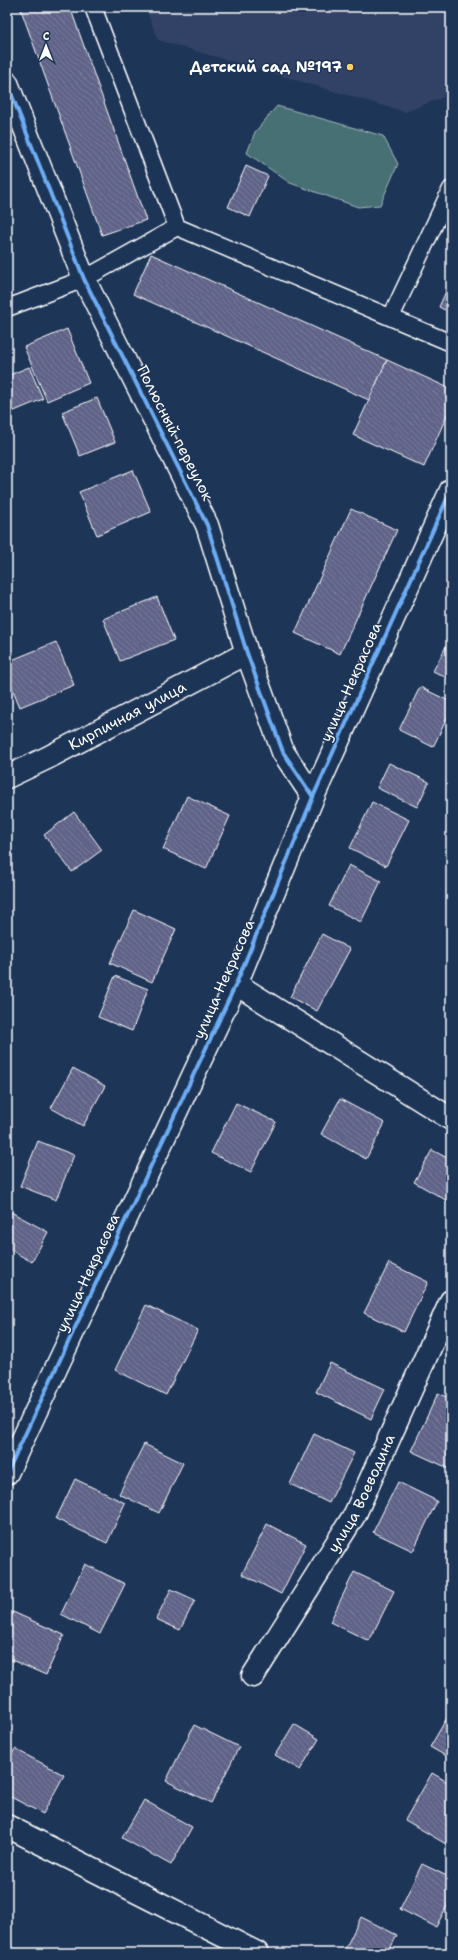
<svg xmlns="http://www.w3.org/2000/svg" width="458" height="1960" font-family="'Shantell Sans',sans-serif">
	<defs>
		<pattern id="building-back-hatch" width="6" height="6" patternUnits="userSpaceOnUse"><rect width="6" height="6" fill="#616488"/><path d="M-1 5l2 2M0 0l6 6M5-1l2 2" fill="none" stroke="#797b9a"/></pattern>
	</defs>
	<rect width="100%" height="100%" fill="#1d3557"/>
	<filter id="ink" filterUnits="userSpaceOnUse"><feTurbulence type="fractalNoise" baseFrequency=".025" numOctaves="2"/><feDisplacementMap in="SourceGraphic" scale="8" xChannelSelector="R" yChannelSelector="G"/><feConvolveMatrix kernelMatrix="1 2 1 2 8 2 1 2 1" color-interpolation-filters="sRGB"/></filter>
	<g filter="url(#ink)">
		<polygon fill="#314366" points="145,7 451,7 451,94 405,112 158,40"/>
		<polygon fill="#476f74" stroke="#a3b7ba" points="277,106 383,136 398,164 380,205 358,207 290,183 247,153 255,132"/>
		<g fill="url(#building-back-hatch)" stroke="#fff">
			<polygon points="20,7 70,7 146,220 102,235"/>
			<polygon points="246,166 268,176 250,217 228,207"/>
			<polygon points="151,254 387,360 369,400 133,294"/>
			<polygon points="451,280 451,313 439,307"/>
			<polygon points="67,329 89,383 47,401 24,347"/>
			<polygon points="387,360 451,389 451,406 424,467 353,435"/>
			<polygon points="29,367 43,399 7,414 7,376"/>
			<polygon points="97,398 115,442 80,456 62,412"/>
			<polygon points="133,470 151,512 97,535 79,492"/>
			<polygon points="351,509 397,530 340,654 295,633"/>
			<polygon points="157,597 174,640 120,661 103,619"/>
			<polygon points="451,637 451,680 433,671"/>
			<polygon points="56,642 74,685 20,707 7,676 7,662"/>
			<polygon points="420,687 451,702 451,710 433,747 399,730"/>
			<polygon points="389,763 429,782 417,807 377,788"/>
			<polygon points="187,796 230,816 206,869 163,849"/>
			<polygon points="372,802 409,820 386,866 350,848"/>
			<polygon points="74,812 102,850 72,872 44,835"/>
			<polygon points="349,865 381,881 361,922 329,906"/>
			<polygon points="134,910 176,929 152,982 110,963"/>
			<polygon points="322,934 350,949 317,1011 290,997"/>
			<polygon points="115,976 148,989 132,1031 98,1017"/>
			<polygon points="73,1068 105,1086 83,1126 51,1108"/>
			<polygon points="340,1099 385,1123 366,1159 321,1134"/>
			<polygon points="236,1103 276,1122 251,1172 211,1153"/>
			<polygon points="38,1141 74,1155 56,1200 20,1186"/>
			<polygon points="432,1150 451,1160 451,1203 414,1182"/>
			<polygon points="11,1212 48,1232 32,1262 7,1248 7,1220"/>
			<polygon points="389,1263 428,1282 404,1332 364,1313"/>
			<polygon points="146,1305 198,1330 166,1395 115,1370"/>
			<polygon points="330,1363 385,1389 371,1419 316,1392"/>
			<polygon points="438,1393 451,1399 451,1462 448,1468 411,1451"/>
			<polygon points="314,1434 354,1453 329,1503 290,1484"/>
			<polygon points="144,1444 183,1463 159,1513 119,1494"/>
			<polygon points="75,1479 125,1503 107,1543 56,1519"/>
			<polygon points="398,1482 437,1501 413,1551 373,1532"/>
			<polygon points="267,1524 306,1544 281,1594 242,1574"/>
			<polygon points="85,1564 125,1584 100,1634 61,1614"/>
			<polygon points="354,1572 394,1591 369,1641 330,1622"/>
			<polygon points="171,1589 195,1600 180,1630 156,1619"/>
			<polygon points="13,1612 64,1635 46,1675 7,1658 7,1626"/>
			<polygon points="451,1711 451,1759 430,1747"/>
			<polygon points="294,1724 319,1739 300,1770 275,1755"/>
			<polygon points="194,1725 239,1747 211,1803 166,1781"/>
			<polygon points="15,1749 64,1775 43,1814 7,1795 7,1763"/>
			<polygon points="432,1773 451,1784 451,1847 405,1820"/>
			<polygon points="144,1800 192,1827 171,1865 122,1838"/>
			<polygon points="422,1864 451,1878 451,1898 436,1927 400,1909"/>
			<polygon points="361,1917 397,1935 388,1953 343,1953"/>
		</g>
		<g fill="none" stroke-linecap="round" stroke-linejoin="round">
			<defs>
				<g id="lane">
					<polyline points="93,7 177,227 451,343"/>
					<polyline points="7,308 84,279 177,227"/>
					<polyline points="391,317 451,189"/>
				</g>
				<g id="street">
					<polyline points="7,83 84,279 207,525 247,653 283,752 313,797"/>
					<path id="s1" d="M7 777 47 758 247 653"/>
					<polyline points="236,984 451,1119"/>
					<polyline points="7,1473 236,984 313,797 451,490"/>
					<path id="s2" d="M253 1676 355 1514 451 1301"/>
				</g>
				<polyline id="secondary" points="7,1826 257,1953"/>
			</defs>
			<use href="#lane" stroke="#fff" stroke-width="19"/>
			<use href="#street" stroke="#fff" stroke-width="25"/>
			<use href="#secondary" stroke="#fff" stroke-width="25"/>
			<use href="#lane" stroke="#1d3557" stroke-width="16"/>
			<use href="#street" stroke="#1d3557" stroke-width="22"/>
			<use href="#secondary" stroke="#1d3557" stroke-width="22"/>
			<defs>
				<g id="cycleway">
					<polyline points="7,83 84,279 207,525 247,653 283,752 313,797"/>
					<polyline points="7,1473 236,984 313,797 451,490"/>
				</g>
			</defs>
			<use href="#cycleway" stroke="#1d3557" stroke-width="6"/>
			<use href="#cycleway" stroke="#6dadf4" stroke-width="4"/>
		</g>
	</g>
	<circle fill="#ffd166" stroke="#1d3557" stroke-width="1.5" cx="350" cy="67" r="4"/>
	<g text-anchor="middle" stroke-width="3" stroke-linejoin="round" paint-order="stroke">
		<g font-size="15" font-weight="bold" fill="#fff" stroke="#1d3557" text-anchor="end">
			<text x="342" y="72">Детский сад №197</text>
		</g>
		<g font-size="15" fill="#fff" stroke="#1d3557">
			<text transform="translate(175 433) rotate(63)" y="5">Полюсный переулок</text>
			<text transform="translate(351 682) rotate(-66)" y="5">улица Некрасова</text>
			<text dy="5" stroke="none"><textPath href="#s1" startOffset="135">Кирпичная улица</textPath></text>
			<text transform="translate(224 979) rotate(-66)" y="5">улица Некрасова</text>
			<text transform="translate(88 1273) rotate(-65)" y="5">улица Некрасова</text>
			<text dy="5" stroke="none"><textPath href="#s2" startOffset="213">улица Воеводина</textPath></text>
		</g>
	</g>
	<rect width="458" height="1960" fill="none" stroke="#1d3557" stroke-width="24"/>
	<rect x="12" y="12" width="434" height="1936" fill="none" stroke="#fff" stroke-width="1.5" filter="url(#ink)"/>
	<g transform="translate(46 46)" stroke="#1d3557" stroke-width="3" paint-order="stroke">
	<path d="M0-3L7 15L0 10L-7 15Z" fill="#ffffff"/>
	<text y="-6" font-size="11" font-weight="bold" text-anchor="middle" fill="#ffffff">С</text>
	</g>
</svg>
